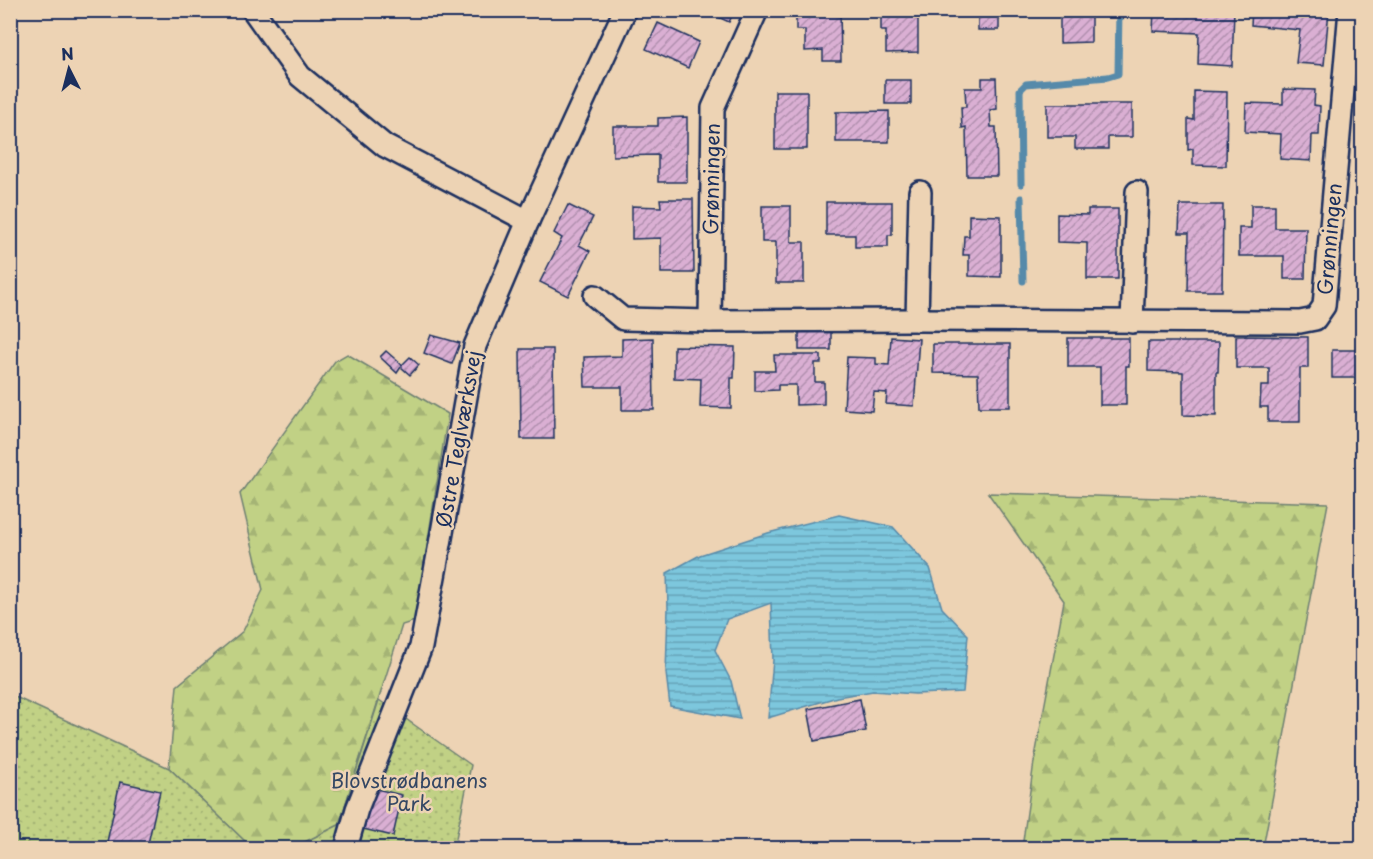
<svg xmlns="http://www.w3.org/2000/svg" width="1373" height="859" font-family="'Playpen Sans',sans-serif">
	<defs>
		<pattern id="forest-firs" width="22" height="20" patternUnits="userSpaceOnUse" patternTransform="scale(1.5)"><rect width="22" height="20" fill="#c1d185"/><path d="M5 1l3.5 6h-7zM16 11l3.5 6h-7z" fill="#a5b475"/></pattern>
		<pattern id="park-dots" width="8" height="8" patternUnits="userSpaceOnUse" patternTransform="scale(1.5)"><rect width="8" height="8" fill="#c1d185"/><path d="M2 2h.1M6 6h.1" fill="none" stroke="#a5b475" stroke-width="1.8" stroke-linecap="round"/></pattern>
		<pattern id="water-rules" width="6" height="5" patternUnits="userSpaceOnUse" patternTransform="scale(1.5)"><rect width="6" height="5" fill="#7dc7dd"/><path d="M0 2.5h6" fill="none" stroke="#66a2b6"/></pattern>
		<pattern id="building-hatch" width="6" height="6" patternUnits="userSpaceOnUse" patternTransform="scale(1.5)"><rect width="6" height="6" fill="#daafd3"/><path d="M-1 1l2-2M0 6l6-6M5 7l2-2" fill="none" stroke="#b08fae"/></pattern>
	</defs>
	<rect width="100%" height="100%" fill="#edd3b4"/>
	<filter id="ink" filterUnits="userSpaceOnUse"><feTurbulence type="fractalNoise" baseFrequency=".0167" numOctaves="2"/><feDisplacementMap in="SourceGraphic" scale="12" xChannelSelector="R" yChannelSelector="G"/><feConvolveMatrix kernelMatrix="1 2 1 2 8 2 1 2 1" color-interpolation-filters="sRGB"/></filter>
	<g filter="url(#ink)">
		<g fill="url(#forest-firs)" stroke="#6e8072" stroke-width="1.5">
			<polygon points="347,354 448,414 415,621 402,625 339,825 293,848 252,848 169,768 177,686 243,631 263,590 240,494 335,361"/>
			<polygon points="988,493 1328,503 1263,848 1022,848 1034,762 1064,601"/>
		</g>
		<g fill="url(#park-dots)" stroke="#6e8072" stroke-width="1.5">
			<polygon points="11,695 169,768 252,848 11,848"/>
			<polygon points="379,700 471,765 454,848 293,848 339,825"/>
		</g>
		<polygon fill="url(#water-rules)" stroke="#568aaa" stroke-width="1.5" points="839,515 893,527 930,568 942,608 968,635 963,692 915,694 873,691 837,697 768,718 773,660 771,603 727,619 715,650 731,681 740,719 670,706 666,673 668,608 667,573 700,555 768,533"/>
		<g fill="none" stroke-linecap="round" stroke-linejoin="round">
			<g stroke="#568aaa" stroke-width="7">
				<polyline points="1021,184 1020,90 1026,84 1108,77 1118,74 1119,10"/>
				<polyline points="1021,198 1023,281"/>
			</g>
		</g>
		<g fill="url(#building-hatch)" stroke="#1b2f5e" stroke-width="1.5">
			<polygon points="703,10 735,10 729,22"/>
			<polygon points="796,10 840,10 841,61 823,61 823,50 805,51 805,30 796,30"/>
			<polygon points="881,10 918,10 918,52 886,53 886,31 881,31"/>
			<rect x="978" y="10" width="21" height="20"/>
			<polygon points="1060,10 1091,10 1091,42 1060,43"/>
			<polygon points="1154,10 1234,10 1232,66 1198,64 1199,33 1153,31"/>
			<polygon points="1252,10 1329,10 1324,65 1296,63 1300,30 1251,25"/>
			<polygon points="658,23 699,42 688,68 646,49"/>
			<polygon points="982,78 996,78 997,109 990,110 991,127 996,127 997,176 967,176 966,127 962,128 961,107 966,107 965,88 982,88"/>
			<rect x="885" y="80" width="26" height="24"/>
			<polygon points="1283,89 1315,90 1314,105 1320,106 1319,135 1312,135 1311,161 1280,159 1281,134 1245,132 1246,103 1283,104"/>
			<rect x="775" y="91" width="32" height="58"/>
			<polygon points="1194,91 1227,92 1226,166 1193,165 1193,149 1188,150 1188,119 1194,120"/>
			<polygon points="1047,104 1132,104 1132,137 1108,137 1108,149 1075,149 1075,137 1047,137"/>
			<polygon points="889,111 889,142 836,142 836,112"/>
			<polygon points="687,117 687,182 658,182 658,155 613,156 613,126 658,126 658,118"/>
			<polygon points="660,199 693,199 694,273 661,273 661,238 632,239 632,206 661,207"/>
			<polygon points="826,202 892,202 892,235 888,235 888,247 855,247 855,235 826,235"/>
			<polygon points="568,205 593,217 579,245 590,251 568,296 540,282 562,238 554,233"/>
			<polygon points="1180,205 1223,205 1222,291 1188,291 1189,233 1179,233"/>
			<polygon points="1251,205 1275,205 1275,228 1306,228 1305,279 1284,279 1284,256 1239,256 1239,228 1251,228"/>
			<polygon points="762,206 791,206 791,242 804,242 804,283 776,283 776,242 762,242"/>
			<polygon points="1088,209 1118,209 1118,279 1087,279 1087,243 1057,242 1057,214 1088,215"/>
			<polygon points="969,215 1001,216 1001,277 969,276 969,255 963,255 964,236 969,236"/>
			<polygon points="799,329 831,330 831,350 799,350"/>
			<polygon points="431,335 460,343 452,364 424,353"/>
			<polygon points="1236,336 1308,337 1308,368 1300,368 1300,422 1268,422 1268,407 1260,407 1261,386 1269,386 1269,368 1236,368"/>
			<polygon points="891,337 919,339 914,406 886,404 887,393 874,392 872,411 844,409 847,357 876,358 876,364 889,365"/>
			<polygon points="653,338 654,410 622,410 622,387 585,387 584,357 622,356 622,339"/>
			<polygon points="1068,338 1129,338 1129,366 1126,366 1126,405 1100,405 1100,367 1068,367"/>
			<polygon points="1148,342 1219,342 1218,372 1216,372 1216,416 1183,415 1183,372 1148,371"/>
			<polygon points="933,344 1010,344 1010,407 979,407 978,374 933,373"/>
			<polygon points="674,346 735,347 734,378 731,378 731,408 700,407 701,379 674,378"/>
			<polygon points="520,349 553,349 554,439 521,439"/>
			<rect x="1332" y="350" width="30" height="28"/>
			<polygon points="386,351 402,365 410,357 419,365 410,375 401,367 397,373 380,357"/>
			<polygon points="774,355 821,355 821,363 815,363 815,382 824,382 824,404 796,405 796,385 778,385 778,390 755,391 755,371 775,371"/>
			<polygon points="860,699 866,731 814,741 808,709"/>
			<polygon points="120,782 160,791 147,848 135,848 107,842"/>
			<polygon points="372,788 402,795 393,836 363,829"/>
		</g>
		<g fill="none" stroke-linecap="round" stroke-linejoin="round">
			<defs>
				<g id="minor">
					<polyline points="253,10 300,76 385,146 528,221"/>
					<polyline points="595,296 623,319 710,321 917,320 1300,322 1315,319 1324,306 1350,10"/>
					<polyline points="917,320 920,192"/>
					<polyline points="710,321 713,108 757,10"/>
					<polyline points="1132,322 1137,192"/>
					<polyline points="346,848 357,809 421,647 440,544 475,346 528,221 625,10"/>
				</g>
			</defs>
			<use href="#minor" stroke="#1b2f5e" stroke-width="26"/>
			<use href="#minor" stroke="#edd3b4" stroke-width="21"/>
		</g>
	</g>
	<g text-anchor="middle" stroke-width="5" stroke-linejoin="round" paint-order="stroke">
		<g font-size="20" fill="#1b2f5e" stroke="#edd3b4">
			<text transform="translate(712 179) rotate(-89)" y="7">Grønningen</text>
			<text transform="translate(1330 239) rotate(-85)" y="7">Grønningen</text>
			<text transform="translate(459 439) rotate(-80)" y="7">Østre Teglværksvej</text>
		</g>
		<g font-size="20" fill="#344764" stroke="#edd3b4">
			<text x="409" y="788">Blovstrødbanens<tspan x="409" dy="23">Park</tspan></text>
		</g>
	</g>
	<rect width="1373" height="859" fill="none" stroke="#edd3b4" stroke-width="36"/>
	<rect x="18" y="18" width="1337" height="823" fill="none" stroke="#1b2f5e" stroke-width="2" filter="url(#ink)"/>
	<g transform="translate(69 69) rotate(354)" stroke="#edd3b4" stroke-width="4.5" paint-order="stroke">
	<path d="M0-4.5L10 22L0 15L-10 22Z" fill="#1b2f5e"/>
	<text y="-9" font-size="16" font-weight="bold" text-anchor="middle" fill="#1b2f5e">N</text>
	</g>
</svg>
